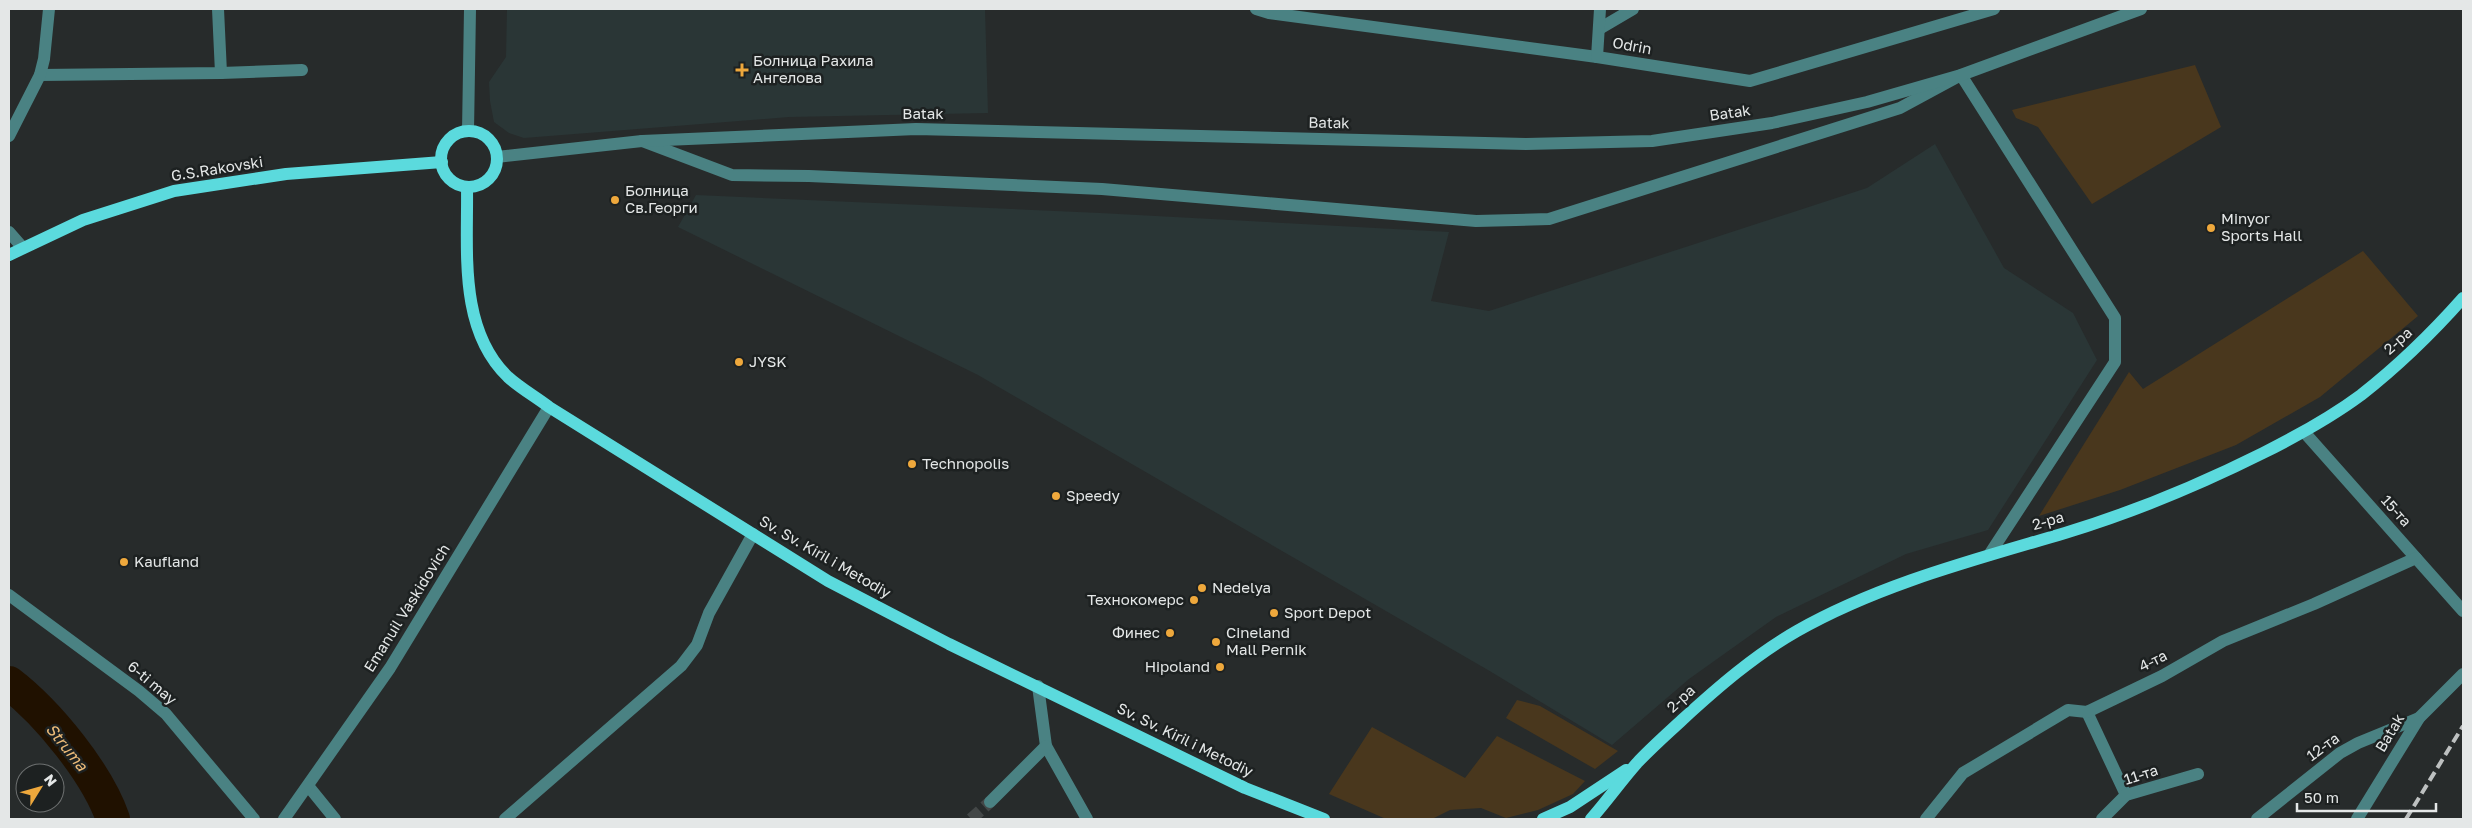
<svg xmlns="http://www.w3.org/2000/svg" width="2472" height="828" font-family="'Golos Text',sans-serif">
	<rect width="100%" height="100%" fill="#272b2b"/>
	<g fill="#2a3636">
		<polygon points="507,9 985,9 988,113 789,117 524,138 509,133 494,122 490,101 489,82 506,57"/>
		<polygon points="1935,144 2004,268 2073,313 2097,360 1988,530 1906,554 1776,617 1689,679 1612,745 1488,670 978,375 678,227 696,195 1100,213 1449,232 1431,301 1489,311 1867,188"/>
	</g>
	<g fill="#49371d">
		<polygon points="2195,65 2221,127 2092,204 2038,127 2016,118 2012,110"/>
		<polygon points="2363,251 2418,316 2320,397 2236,445 2120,490 2039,516 2129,372 2143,389"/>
		<polygon points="1517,700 1540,706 1618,751 1595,769 1506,718"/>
		<polygon points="1372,727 1465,778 1497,736 1585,781 1573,794 1538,810 1506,818 1481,808 1450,810 1432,819 1386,819 1329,794"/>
	</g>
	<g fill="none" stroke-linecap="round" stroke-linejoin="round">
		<path stroke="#201100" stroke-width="34" d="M9 683C48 713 97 773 113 819"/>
		<polyline stroke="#434747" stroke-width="12" stroke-dasharray="12 6" stroke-linecap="butt" points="971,819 990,802"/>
		<g stroke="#4a8283" stroke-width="12">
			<polyline points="218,9 221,73"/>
			<polyline points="1256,9 1269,13 1597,57 1750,81 1994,9"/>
			<polyline points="1599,29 1633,9"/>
			<polyline points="1597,57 1600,9"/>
			<polyline points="40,75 221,73 302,70"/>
			<polyline points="468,131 470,9"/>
			<polyline points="9,136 40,75 44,59 49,9"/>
			<polyline points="642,141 732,175 809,176 1102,189 1476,221 1549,219 1900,108 1961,75 2115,318 2115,362 1989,555"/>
			<polyline points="497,157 642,141 916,129 1526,144 1652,141 1772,123 1867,102 1961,75 2141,9"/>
			<polyline points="9,232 23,248"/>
			<polyline points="2305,433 2463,611"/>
			<polyline points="9,595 139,691 166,714 254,819"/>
			<polyline points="1038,686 1046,746 1087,819"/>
			<polyline points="2087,712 2126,795"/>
			<polyline points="309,787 335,819"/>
			<polyline points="990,802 1046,746"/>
			<polyline points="284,819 390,668 549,407"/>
			<polyline points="505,819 681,666 697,645 709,613 753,534"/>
			<polyline points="1926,819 1963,773 2068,710 2087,712 2162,676 2223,641 2314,604 2416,558"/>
			<polyline points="2102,819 2126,795 2198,774"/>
			<polyline points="2257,819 2340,753 2358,743 2419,718"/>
			<polyline points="2357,819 2419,718 2463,674"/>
		</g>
		<g stroke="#5bdadd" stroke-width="12">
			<circle cx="469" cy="159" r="28"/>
			<path d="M467 187C468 250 458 329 508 377 520 388 536 397 549 407L828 581 949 644 1245 788 1324 819"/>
			<polyline points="9,255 83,220 174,191 286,174 442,162"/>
			<polyline points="1543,819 1570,807 1626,770"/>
			<path d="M1591 819C1607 801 1621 781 1637 763 1651 748 1667 734 1682 720 1718 687 1755 655 1797 631 1880 584 1974 560 2065 533 2134 512 2199 485 2263 453 2297 436 2330 418 2361 395 2398 366 2432 333 2463 298"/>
		</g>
		<polyline stroke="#bdc0c0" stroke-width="4" stroke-dasharray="10 5" stroke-linecap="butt" points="2406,819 2463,726"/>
	</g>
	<g fill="#eea83c" stroke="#1d2121" stroke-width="2">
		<path d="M739.5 62.5h5v5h5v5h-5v5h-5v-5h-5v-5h5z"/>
		<circle cx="615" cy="200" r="5"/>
		<circle cx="2211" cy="228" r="5"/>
		<circle cx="739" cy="362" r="5"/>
		<circle cx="912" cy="464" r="5"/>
		<circle cx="1056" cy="496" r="5"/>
		<circle cx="124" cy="562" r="5"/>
		<circle cx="1202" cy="588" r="5"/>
		<circle cx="1194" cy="600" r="5"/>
		<circle cx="1274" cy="613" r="5"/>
		<circle cx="1170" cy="633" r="5"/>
		<circle cx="1216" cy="642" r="5"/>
		<circle cx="1220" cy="667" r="5"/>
	</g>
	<g text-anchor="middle" stroke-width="5" stroke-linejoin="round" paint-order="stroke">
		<g font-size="15" fill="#e4e7e7" stroke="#1d2121">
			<text transform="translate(1632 46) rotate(10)" y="5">Odrin</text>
			<text transform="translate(1730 113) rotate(-8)" y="5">Batak</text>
			<text x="923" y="119">Batak</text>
			<text transform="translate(1329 123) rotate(1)" y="5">Batak</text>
			<text transform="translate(217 169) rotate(-9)" y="5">G.S.Rakovski</text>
			<text transform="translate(2398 341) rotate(-42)" y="5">2-ра</text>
			<text transform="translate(2396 511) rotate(48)" y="5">15-та</text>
			<text transform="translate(2048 521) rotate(-16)" y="5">2-ра</text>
			<text transform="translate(825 557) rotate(30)" y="5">Sv. Sv. Kiril i Metodiy</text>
			<text transform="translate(407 608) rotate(-58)" y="5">Emanuil Vaskidovich</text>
			<text transform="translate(2153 661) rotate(-27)" y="5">4-та</text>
			<text transform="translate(152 683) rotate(40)" y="5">6-ti may</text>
			<text transform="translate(1681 699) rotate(-43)" y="5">2-ра</text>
			<text transform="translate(2390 733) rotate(-59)" y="5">Batak</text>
			<text transform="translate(1185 740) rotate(26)" y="5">Sv. Sv. Kiril i Metodiy</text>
			<text transform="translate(2323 747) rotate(-36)" y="5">12-та</text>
			<text transform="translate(2141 775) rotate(-18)" y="5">11-та</text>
		</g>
		<g font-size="15" fill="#e4e7e7" stroke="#1d2121" text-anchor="start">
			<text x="753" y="66">Болница Рахила<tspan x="753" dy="17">Ангелова</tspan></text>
			<text x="625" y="196">Болница<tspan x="625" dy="17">Св.Георги</tspan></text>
			<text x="2221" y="224">Minyor<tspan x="2221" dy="17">Sports Hall</tspan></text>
			<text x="749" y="367">JYSK</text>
			<text x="922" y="469">Technopolis</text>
			<text x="1066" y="501">Speedy</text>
			<text x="134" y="567">Kaufland</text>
			<text x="1212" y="593">Nedelya</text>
			<text x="1184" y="605" text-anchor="end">Технокомерс</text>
			<text x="1284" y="618">Sport Depot</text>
			<text x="1160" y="638" text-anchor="end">Финес</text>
			<text x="1226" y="638">Cineland<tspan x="1226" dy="17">Mall Pernik</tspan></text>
			<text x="1210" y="672" text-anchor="end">Hipoland</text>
		</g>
		<g font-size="16" font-style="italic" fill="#ebba78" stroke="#1d2121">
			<text transform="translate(67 747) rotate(51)" y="6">Struma</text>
		</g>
	</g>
	<rect width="2472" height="828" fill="none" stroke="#e4e7e7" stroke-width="20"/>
	<g transform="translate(40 788) rotate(53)"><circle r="24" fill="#1d2121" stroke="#6d7070"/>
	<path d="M0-4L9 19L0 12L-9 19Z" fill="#eea83c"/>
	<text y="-8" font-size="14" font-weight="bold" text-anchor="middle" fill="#e4e7e7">N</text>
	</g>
	<path d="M2297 803v8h139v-8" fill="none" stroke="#e4e7e7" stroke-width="2.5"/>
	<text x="2304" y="803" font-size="15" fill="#e4e7e7" stroke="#1d2121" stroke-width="4" paint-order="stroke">50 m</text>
</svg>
